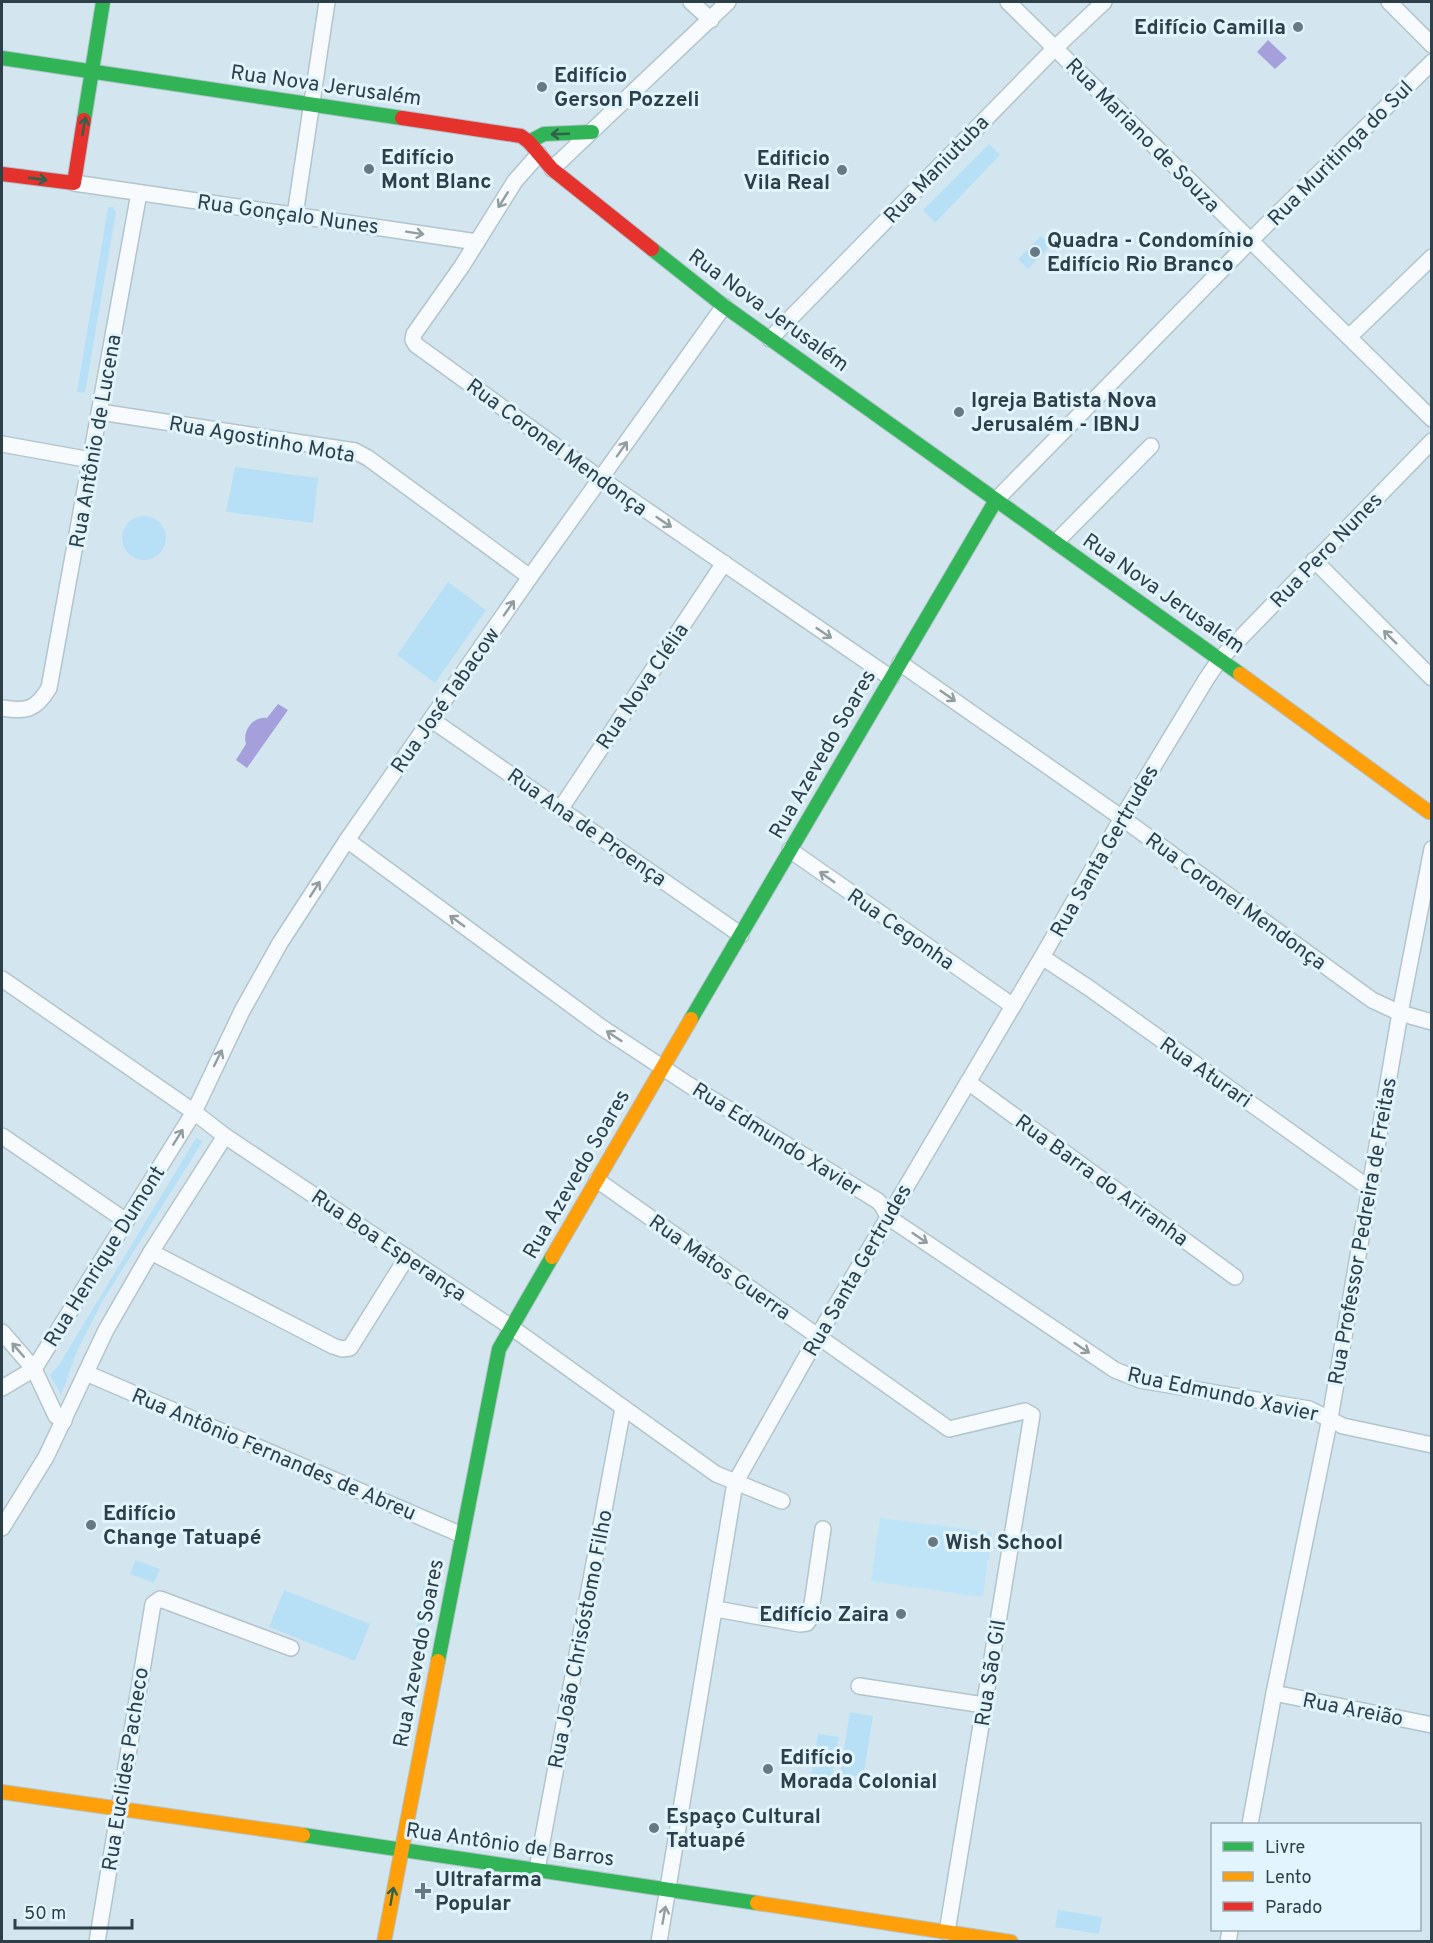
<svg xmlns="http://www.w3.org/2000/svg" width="1433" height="1943" font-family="Overpass,sans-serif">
	<rect width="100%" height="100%" fill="#d3e6f0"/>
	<polygon fill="#bfe4f8" points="880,1518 992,1532 983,1597 871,1581"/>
	<g fill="#b7e0f7">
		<polygon points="989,144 1000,155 935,223 923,210"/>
		<polygon points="108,207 113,207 116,212 85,393 77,392"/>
		<polygon points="1041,236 1051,245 1028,269 1018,259"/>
		<polygon points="235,467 318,478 313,523 226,512"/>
		<circle cx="144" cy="538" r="22"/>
		<polygon points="448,582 486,610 435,683 397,655"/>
		<polygon points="196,1138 203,1141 102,1302 77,1351 61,1395 50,1375 59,1365"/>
		<polygon points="136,1560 160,1569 154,1583 130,1574"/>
		<polygon points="424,1582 432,1585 419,1654 413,1649"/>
		<polygon points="284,1590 370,1624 355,1661 269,1627"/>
		<polygon points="850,1712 873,1716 863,1777 840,1774"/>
		<polygon points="818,1734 839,1737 831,1784 810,1781"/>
		<polygon points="1058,1910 1102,1917 1099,1934 1055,1927"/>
	</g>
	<g fill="#a59fdb">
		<polygon points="1268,40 1287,58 1275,69 1257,52"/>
		<path d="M278 704 288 710 247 768 236 760 246 744C242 731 253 716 267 718Z"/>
	</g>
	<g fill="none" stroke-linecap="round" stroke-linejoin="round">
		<defs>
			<g id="street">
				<polyline points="691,2 711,20"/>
				<polyline points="1008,2 1432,419"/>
				<polyline points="1389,2 1432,45"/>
				<polyline points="539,154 515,181 462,266 414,334 413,340 416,345 601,479 891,678"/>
				<polyline points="552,169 728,2"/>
				<polyline points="74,183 477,242"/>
				<polyline points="295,215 327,2"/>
				<polyline points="1349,337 1432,257"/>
				<polyline points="770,339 1055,48 1104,2"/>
				<polyline points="100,412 355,451 368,458 530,577"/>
				<polyline points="2,444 91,460"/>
				<polyline points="996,500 1250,241 1432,62"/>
				<polyline points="1056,542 1151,446"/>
				<polyline points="1314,560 1432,678"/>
				<polyline points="900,663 1122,818 1372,1000 1400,1013 1432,1022"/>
				<path d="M2 708C26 712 36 710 49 688L139 193"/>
				<polyline points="432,720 741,935"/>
				<polyline points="561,808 724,563"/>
				<polyline points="347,840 601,1027 689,1085 878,1201 883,1207 888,1217 1115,1370 1140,1380 1309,1409 1343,1426 1432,1445"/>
				<polyline points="790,850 1013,1006"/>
				<polyline points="1042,957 1089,988 1369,1188"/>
				<polyline points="2,979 194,1112 225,1136 511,1327 716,1474 782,1501"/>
				<polyline points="968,1082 1235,1277"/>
				<polyline points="2,1136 126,1221"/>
				<polyline points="597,1180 949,1429 1025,1411 1032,1415 947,1932"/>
				<polyline points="151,1252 333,1346 342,1349 350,1348 407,1257"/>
				<polyline points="2,1332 34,1369 56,1416 64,1421"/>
				<polyline points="86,1373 462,1535"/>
				<polyline points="2,1388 34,1369 194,1112 242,1011 280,943 347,840 530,577 724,306"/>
				<polyline points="2,1528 46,1457 106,1330 151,1252 225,1136"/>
				<polyline points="716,1609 800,1624 807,1623 810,1618 823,1529"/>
				<polyline points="859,1686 984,1705"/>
				<polyline points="1274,1693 1432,1725"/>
				<polyline points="1250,1824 1274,1693 1330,1418 1400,1013 1432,849"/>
				<polyline points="537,1869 623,1408"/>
				<polyline points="97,1942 153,1604 160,1599 291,1648"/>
				<polyline points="659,1942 735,1483 818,1336 1042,957 1122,818 1207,678 1220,659 1432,441"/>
				<polyline points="1228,1942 1230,1930"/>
			</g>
			<g id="fast">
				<polyline points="2,58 402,118"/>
				<polyline points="84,120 103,2"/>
				<polyline points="529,142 544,134 592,132"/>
				<polyline points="652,249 724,306 1240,674"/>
				<polyline points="691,1019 996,500"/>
				<polyline points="438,1661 499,1349 552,1257"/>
				<polyline points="303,1835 757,1903"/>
			</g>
			<g id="slow">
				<polyline points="1240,674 1429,812"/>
				<polyline points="552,1257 691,1019"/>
				<polyline points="2,1792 303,1835"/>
				<polyline points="757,1903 1011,1942"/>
				<polyline points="384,1942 438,1661"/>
			</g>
			<g id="jam">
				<polyline points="402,118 521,136 529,142 552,169 652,249"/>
				<polyline points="2,174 74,183 84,120"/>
			</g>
		</defs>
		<use href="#street" stroke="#b2c4cc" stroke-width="18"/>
		<use href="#fast" stroke="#b2c4cc" stroke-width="16"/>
		<use href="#slow" stroke="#b2c4cc" stroke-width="16"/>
		<use href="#jam" stroke="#b2c4cc" stroke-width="16"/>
		<use href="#street" stroke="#f8fbfd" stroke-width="15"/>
		<use href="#fast" stroke="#30b455" stroke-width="14"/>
		<use href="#slow" stroke="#ff9f0a" stroke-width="14"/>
		<use href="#jam" stroke="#e5322d" stroke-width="14"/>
	</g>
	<defs><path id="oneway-shaft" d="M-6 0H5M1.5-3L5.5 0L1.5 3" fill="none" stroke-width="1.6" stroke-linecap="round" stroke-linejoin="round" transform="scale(1.5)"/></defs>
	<g stroke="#2e624c">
		<use href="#oneway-shaft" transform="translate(84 126) rotate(-80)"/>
		<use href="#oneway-shaft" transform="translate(560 134) rotate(178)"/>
		<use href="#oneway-shaft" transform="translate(38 179) rotate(8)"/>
		<use href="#oneway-shaft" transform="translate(392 1896) rotate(-80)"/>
	</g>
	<g stroke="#929da2">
		<use href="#oneway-shaft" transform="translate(503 200) rotate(122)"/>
		<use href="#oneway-shaft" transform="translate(415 233) rotate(9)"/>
		<use href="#oneway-shaft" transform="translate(622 449) rotate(-55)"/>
		<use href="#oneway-shaft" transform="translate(664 522) rotate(34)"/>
		<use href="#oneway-shaft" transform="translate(509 608) rotate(-55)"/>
		<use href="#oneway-shaft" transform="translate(824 633) rotate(34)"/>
		<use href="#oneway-shaft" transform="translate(1390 637) rotate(-135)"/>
		<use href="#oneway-shaft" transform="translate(948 696) rotate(35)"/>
		<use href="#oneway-shaft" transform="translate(827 877) rotate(-145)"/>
		<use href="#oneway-shaft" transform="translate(315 889) rotate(-57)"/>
		<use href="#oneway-shaft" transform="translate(457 921) rotate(-144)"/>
		<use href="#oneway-shaft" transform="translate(614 1036) rotate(-147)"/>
		<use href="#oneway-shaft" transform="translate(218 1058) rotate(-64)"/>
		<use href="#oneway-shaft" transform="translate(178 1137) rotate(-58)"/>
		<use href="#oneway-shaft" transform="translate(920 1238) rotate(34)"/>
		<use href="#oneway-shaft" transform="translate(1082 1348) rotate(34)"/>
		<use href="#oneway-shaft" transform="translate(18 1350) rotate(-131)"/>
		<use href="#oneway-shaft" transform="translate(664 1915) rotate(-80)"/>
	</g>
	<g fill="#677983" stroke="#e2f4fd" stroke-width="2">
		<circle cx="1298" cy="27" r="6"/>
		<circle cx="542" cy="87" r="6"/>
		<circle cx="369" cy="169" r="6"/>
		<circle cx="842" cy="170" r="6"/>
		<circle cx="1035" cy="252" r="6"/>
		<circle cx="959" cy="412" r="6"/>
		<circle cx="91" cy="1525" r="6"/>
		<circle cx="933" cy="1542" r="6"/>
		<circle cx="901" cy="1614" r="6"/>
		<circle cx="768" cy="1769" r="6"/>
		<circle cx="654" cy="1828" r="6"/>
		<path d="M420 1882h6v6h6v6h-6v6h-6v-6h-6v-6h6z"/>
	</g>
	<g text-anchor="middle" stroke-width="6" stroke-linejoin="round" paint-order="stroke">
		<g font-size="21" font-weight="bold" fill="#2d3f48" stroke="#e2f4fd" text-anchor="start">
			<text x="1286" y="34" text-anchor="end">Edifício Camilla</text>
			<text x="554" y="82">Edifício<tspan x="554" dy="24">Gerson Pozzeli</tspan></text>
			<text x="381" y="164">Edifício<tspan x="381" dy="24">Mont Blanc</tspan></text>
			<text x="830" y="165" text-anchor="end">Edificio<tspan x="830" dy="24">Vila Real</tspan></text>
			<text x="1047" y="247">Quadra - Condomínio<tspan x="1047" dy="24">Edifício Rio Branco</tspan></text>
			<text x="971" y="407">Igreja Batista Nova<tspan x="971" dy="24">Jerusalém - IBNJ</tspan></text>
			<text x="103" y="1520">Edifício<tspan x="103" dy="24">Change Tatuapé</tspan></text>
			<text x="945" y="1549">Wish School</text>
			<text x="889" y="1621" text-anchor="end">Edifício Zaira</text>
			<text x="780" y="1764">Edifício<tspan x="780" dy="24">Morada Colonial</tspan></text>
			<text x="666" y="1823">Espaço Cultural<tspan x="666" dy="24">Tatuapé</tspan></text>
			<text x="435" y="1886">Ultrafarma<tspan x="435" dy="24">Popular</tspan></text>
		</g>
		<g font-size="21" fill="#2d3f48" stroke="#e2f4fd">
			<text transform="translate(326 85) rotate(8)" y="7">Rua Nova Jerusalém</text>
			<text transform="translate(1143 135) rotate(45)" y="7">Rua Mariano de Souza</text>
			<text transform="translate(1340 153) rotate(-45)" y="7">Rua Muritinga do Sul</text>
			<text transform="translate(936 169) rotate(-46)" y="7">Rua Maniutuba</text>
			<text transform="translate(288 214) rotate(8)" y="7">Rua Gonçalo Nunes</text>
			<text transform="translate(769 310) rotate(36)" y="7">Rua Nova Jerusalém</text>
			<text transform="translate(262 439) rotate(10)" y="7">Rua Agostinho Mota</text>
			<text transform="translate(95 441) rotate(-80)" y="7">Rua Antônio de Lucena</text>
			<text transform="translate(557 447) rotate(36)" y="7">Rua Coronel Mendonça</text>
			<text transform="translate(1326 550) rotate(-46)" y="7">Rua Pero Nunes</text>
			<text transform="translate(1164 593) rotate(35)" y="7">Rua Nova Jerusalém</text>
			<text transform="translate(642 686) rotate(-56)" y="7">Rua Nova Clélia</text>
			<text transform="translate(445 700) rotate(-55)" y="7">Rua José Tabacow</text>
			<text transform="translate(822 754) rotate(-60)" y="7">Rua Azevedo Soares</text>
			<text transform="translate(587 827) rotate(35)" y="7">Rua Ana de Proença</text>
			<text transform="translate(1104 851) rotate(-60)" y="7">Rua Santa Gertrudes</text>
			<text transform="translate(1236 901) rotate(36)" y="7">Rua Coronel Mendonça</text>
			<text transform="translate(901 929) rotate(35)" y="7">Rua Cegonha</text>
			<text transform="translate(1206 1072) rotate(35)" y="7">Rua Aturari</text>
			<text transform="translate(777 1139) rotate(32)" y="7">Rua Edmundo Xavier</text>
			<text transform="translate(576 1174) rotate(-60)" y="7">Rua Azevedo Soares</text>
			<text transform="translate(1102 1180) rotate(36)" y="7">Rua Barra do Ariranha</text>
			<text transform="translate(1362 1231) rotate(-80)" y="7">Rua Professor Pedreira de Freitas</text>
			<text transform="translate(389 1245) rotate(34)" y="7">Rua Boa Esperança</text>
			<text transform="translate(104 1256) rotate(-58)" y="7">Rua Henrique Dumont</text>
			<text transform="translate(720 1267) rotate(35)" y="7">Rua Matos Guerra</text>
			<text transform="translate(857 1270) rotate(-60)" y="7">Rua Santa Gertrudes</text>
			<text transform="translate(1223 1394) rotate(12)" y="7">Rua Edmundo Xavier</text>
			<text transform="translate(274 1454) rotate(23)" y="7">Rua Antônio Fernandes de Abreu</text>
			<text transform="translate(580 1639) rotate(-79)" y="7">Rua João Chrisóstomo Filho</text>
			<text transform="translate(418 1653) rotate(-79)" y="7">Rua Azevedo Soares</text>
			<text transform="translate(990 1673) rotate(-81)" y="7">Rua São Gil</text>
			<text transform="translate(1353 1709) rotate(11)" y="7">Rua Areião</text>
			<text transform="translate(125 1769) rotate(-81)" y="7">Rua Euclides Pacheco</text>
			<text transform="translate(510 1844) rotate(8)" y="7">Rua Antônio de Barros</text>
		</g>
	</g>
	<rect width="1433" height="1943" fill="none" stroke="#2d3f48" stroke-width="6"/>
	<rect x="1211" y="1823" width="210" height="108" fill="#e2f4fd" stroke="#9aacb5" stroke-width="1.5"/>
	<rect x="1223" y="1842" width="30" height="9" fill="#30b455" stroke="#9aacb5" stroke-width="1.5"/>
	<text x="1265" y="1853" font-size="18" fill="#2d3f48">Livre</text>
	<rect x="1223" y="1872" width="30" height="9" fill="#ff9f0a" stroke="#9aacb5" stroke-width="1.5"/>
	<text x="1265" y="1883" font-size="18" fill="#2d3f48">Lento</text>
	<rect x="1223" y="1902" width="30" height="9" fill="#e5322d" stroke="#9aacb5" stroke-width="1.5"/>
	<text x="1265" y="1913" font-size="18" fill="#2d3f48">Parado</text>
	<path d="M15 1919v9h117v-9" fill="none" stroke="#2d3f48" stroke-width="3"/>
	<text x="24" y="1919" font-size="18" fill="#2d3f48" stroke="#e2f4fd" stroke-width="4.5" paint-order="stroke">50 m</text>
</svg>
